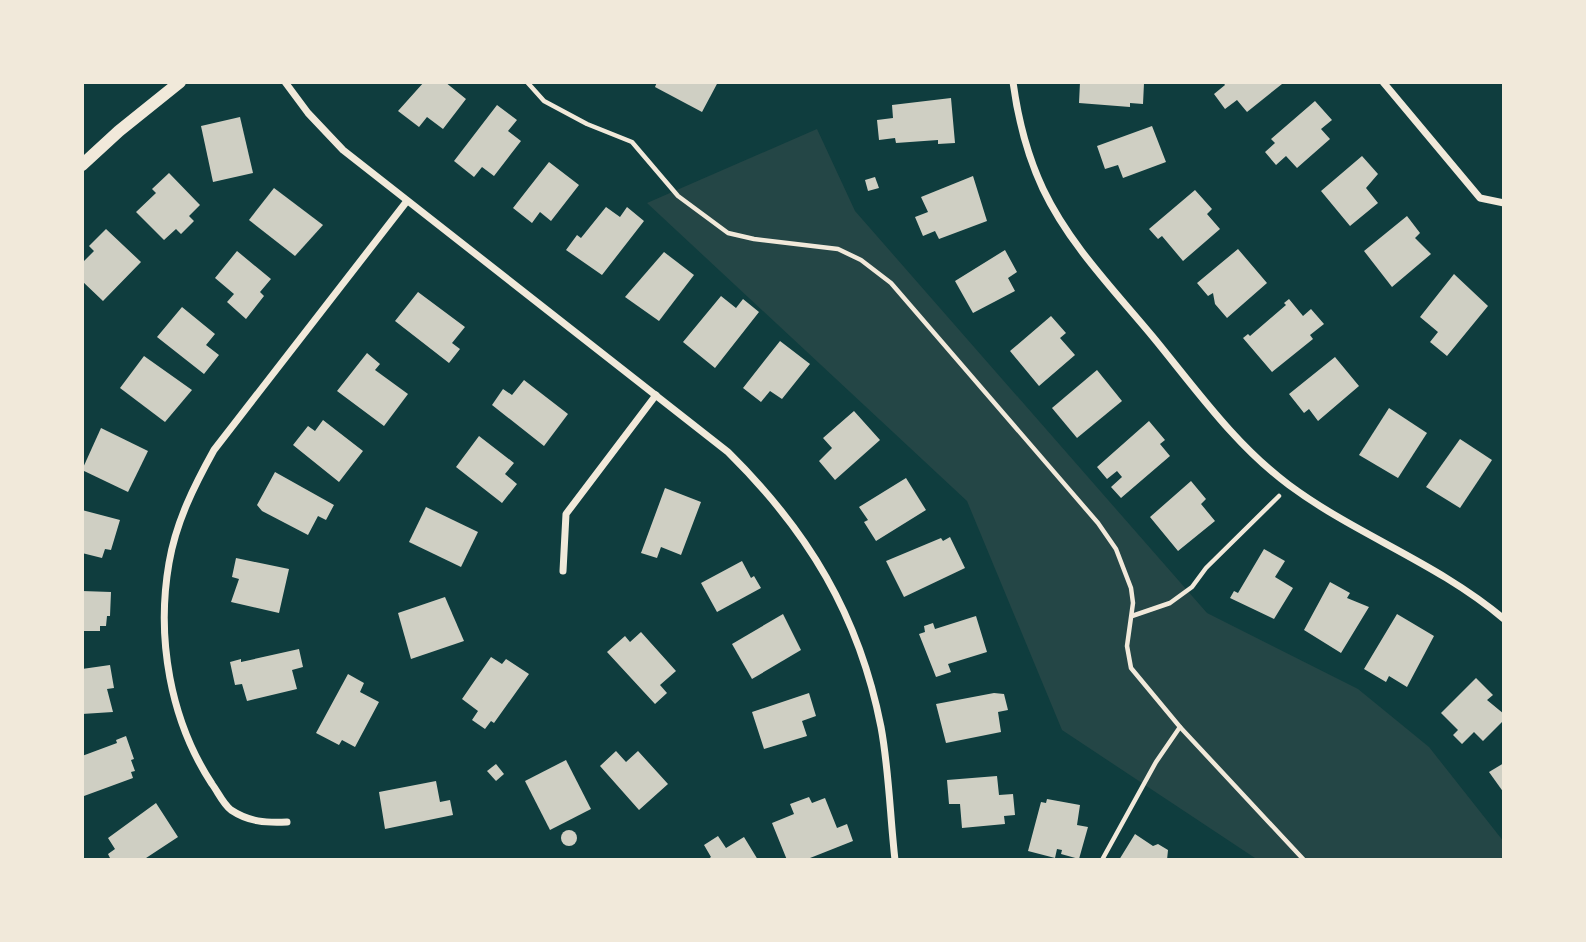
<svg xmlns="http://www.w3.org/2000/svg" width="1586" height="942" font-family="'Roboto Condensed',sans-serif">
	<rect width="100%" height="100%" fill="#0f3d3e"/>
	<polygon fill="#244646" points="817,129 855,211 1207,613 1358,689 1429,747 1504,842 1504,860 1258,860 1062,730 967,501 647,203"/>
	<g fill="#cfcfc3">
		<polygon points="424,82 445,82 466,99 443,129 427,117 419,127 398,111"/>
		<polygon points="657,82 718,82 702,112 655,87"/>
		<polygon points="1080,82 1144,83 1143,104 1130,103 1130,107 1079,103"/>
		<polygon points="1223,82 1281,82 1282,84 1247,112 1237,100 1225,109 1214,94 1225,85"/>
		<polygon points="951,98 955,143 938,144 938,140 896,143 895,138 879,140 877,120 893,118 892,105"/>
		<polygon points="1315,101 1332,120 1321,129 1330,139 1297,168 1286,156 1276,165 1265,152 1275,143 1271,139"/>
		<polygon points="497,105 517,120 508,131 521,141 494,176 482,167 474,177 454,161"/>
		<polygon points="240,117 253,173 213,182 201,126"/>
		<polygon points="1152,126 1166,162 1123,178 1118,165 1105,169 1097,146"/>
		<polygon points="1362,156 1378,174 1366,188 1378,203 1350,226 1321,191"/>
		<polygon points="549,162 579,185 551,221 540,212 532,223 513,208"/>
		<polygon points="169,173 200,205 189,216 194,221 181,234 176,229 164,240 136,212 156,193 152,189"/>
		<polygon points="973,176 987,221 939,239 935,231 923,236 915,217 928,212 921,197"/>
		<polygon points="875,177 879,188 868,191 865,180"/>
		<polygon points="274,188 323,225 295,256 249,220"/>
		<polygon points="1195,190 1212,209 1207,214 1220,229 1183,261 1162,236 1158,239 1149,229"/>
		<polygon points="606,207 620,217 627,207 644,221 602,275 566,250 577,235 581,238"/>
		<polygon points="1407,216 1420,233 1415,238 1431,254 1392,287 1364,251"/>
		<polygon points="106,229 141,262 103,301 82,281 82,263 94,251 89,246"/>
		<polygon points="1238,249 1267,283 1227,318 1215,304 1213,293 1208,296 1197,283"/>
		<polygon points="1005,250 1017,272 1008,278 1015,291 973,313 955,281"/>
		<polygon points="237,251 271,279 260,292 264,296 246,319 227,302 234,294 215,278"/>
		<polygon points="664,252 694,275 659,321 625,297"/>
		<polygon points="1454,274 1488,306 1447,356 1430,342 1438,332 1420,317"/>
		<polygon points="418,292 465,327 452,343 460,349 449,363 395,321"/>
		<polygon points="721,296 736,308 743,299 759,312 715,368 683,342"/>
		<polygon points="1289,299 1303,316 1311,309 1324,324 1310,335 1313,339 1272,372 1243,338 1248,334 1250,336 1286,305 1284,303"/>
		<polygon points="182,307 215,334 206,345 219,355 204,374 157,337"/>
		<polygon points="1051,316 1066,333 1060,338 1075,355 1039,386 1010,351"/>
		<polygon points="780,341 810,364 782,399 770,391 761,402 743,388"/>
		<polygon points="367,353 380,364 375,370 408,394 384,426 337,391"/>
		<polygon points="144,356 192,390 165,422 120,388"/>
		<polygon points="1335,357 1359,386 1318,421 1309,409 1304,413 1289,394"/>
		<polygon points="1097,370 1122,401 1077,438 1052,408"/>
		<polygon points="524,380 568,414 544,446 492,405 503,389 512,395"/>
		<polygon points="1389,408 1427,433 1398,478 1359,455"/>
		<polygon points="854,411 880,440 835,480 819,461 832,448 823,438"/>
		<polygon points="323,420 363,451 339,482 293,445 308,426 315,431"/>
		<polygon points="1149,421 1165,440 1160,444 1170,456 1121,498 1111,487 1122,477 1117,471 1107,479 1097,467"/>
		<polygon points="101,428 148,451 128,492 82,470"/>
		<polygon points="479,436 514,463 505,474 517,484 502,503 456,467"/>
		<polygon points="1460,439 1492,460 1460,508 1426,487"/>
		<polygon points="275,472 334,505 326,520 318,516 308,535 262,511 257,505"/>
		<polygon points="906,478 926,510 876,541 864,522 868,520 859,507"/>
		<polygon points="1191,481 1206,499 1201,504 1215,521 1178,551 1150,517"/>
		<polygon points="665,488 701,502 681,555 661,547 657,558 641,553"/>
		<polygon points="426,507 478,532 461,567 409,542"/>
		<polygon points="82,510 120,520 111,550 105,549 102,558 82,553"/>
		<polygon points="950,537 965,568 904,597 886,561 941,538 943,541"/>
		<polygon points="1264,549 1285,561 1275,577 1293,588 1274,619 1230,598 1234,591 1238,593"/>
		<polygon points="236,558 289,569 279,613 231,602 239,579 232,577"/>
		<polygon points="742,561 751,578 754,576 761,588 717,612 701,583"/>
		<polygon points="1330,582 1350,593 1347,598 1369,607 1341,653 1304,630"/>
		<polygon points="82,591 111,592 110,616 107,616 106,626 100,626 100,631 82,631"/>
		<polygon points="445,597 464,641 411,659 398,613"/>
		<polygon points="783,614 801,650 752,679 732,644"/>
		<polygon points="1397,614 1434,636 1407,687 1389,676 1386,682 1364,669"/>
		<polygon points="976,616 987,652 948,664 951,672 936,677 919,634 925,632 924,626 933,623 935,629"/>
		<polygon points="641,632 676,671 660,685 667,693 655,704 607,652 625,636 630,642"/>
		<polygon points="299,649 303,667 292,670 297,689 247,701 242,684 235,685 230,662 241,659 241,662"/>
		<polygon points="491,657 502,664 506,659 529,674 494,723 491,721 485,729 472,720 478,711 462,699"/>
		<polygon points="110,665 114,688 107,689 113,712 82,714 82,669"/>
		<polygon points="348,674 364,683 360,692 379,702 355,747 342,740 339,745 316,733"/>
		<polygon points="1476,678 1493,695 1487,700 1504,714 1504,720 1483,741 1474,732 1462,744 1453,735 1458,730 1441,713"/>
		<polygon points="809,693 816,716 802,721 807,736 764,749 752,712"/>
		<polygon points="994,693 1004,694 1008,710 998,712 1001,732 946,743 936,704"/>
		<polygon points="126,736 134,759 131,760 135,771 131,772 133,778 84,796 82,756 117,743 116,740"/>
		<polygon points="616,751 626,762 638,751 668,784 639,810 600,766"/>
		<polygon points="566,760 591,809 550,830 525,781"/>
		<polygon points="1504,763 1504,793 1489,772"/>
		<polygon points="496,764 504,774 496,781 487,771"/>
		<polygon points="997,776 999,795 1013,794 1015,815 1004,816 1005,824 962,828 960,804 949,804 947,780"/>
		<polygon points="436,781 440,802 450,800 453,815 385,829 379,792"/>
		<polygon points="809,797 812,803 825,798 837,828 847,824 853,841 805,860 787,860 772,823 794,814 790,804"/>
		<polygon points="1047,799 1080,805 1077,825 1088,827 1079,859 1061,854 1062,850 1057,849 1055,858 1028,851 1041,802 1046,803"/>
		<polygon points="156,803 178,837 143,860 111,860 108,854 115,849 108,838"/>
		<circle cx="569" cy="838" r="8"/>
		<polygon points="1135,834 1153,846 1158,844 1168,850 1167,860 1119,860"/>
		<polygon points="718,836 726,848 744,837 758,860 707,860 711,857 704,845"/>
	</g>
	<g fill="none" stroke-linecap="round" stroke-linejoin="round">
		<g stroke="#f1e9da" stroke-width="4.5">
			<polyline points="527,82 544,101 587,124 632,142 678,196 728,233 754,239 838,249 861,260 891,283 1098,523 1116,549 1131,588 1133,603 1127,646 1131,668 1180,727 1304,860"/>
			<polyline points="1132,616 1170,603 1192,587 1206,568 1279,496"/>
			<polyline points="1102,860 1156,762 1180,727"/>
		</g>
		<g stroke="#f1e9da" stroke-width="7">
			<path d="M285 82 308 113 343 150 728 452C808 531 859 615 881 727 889 770 890 816 895 860"/>
			<path d="M1013 82C1018 119 1027 155 1043 189 1069 244 1114 290 1153 337 1195 388 1235 445 1289 485 1358 536 1436 562 1504 619"/>
			<polyline points="1383,82 1480,198 1504,203"/>
			<polyline points="563,571 566,514 656,395"/>
			<path d="M287 822C266 823 249 822 231 810 223 804 218 792 212 784 170 720 156 638 169 563 176 522 194 486 214 450L407 201"/>
		</g>
		<polyline stroke="#f1e9da" stroke-width="12" points="82,165 119,131 180,82"/>
	</g>
	<rect width="1586" height="942" fill="none" stroke="#f1e9da" stroke-width="168"/>
</svg>
